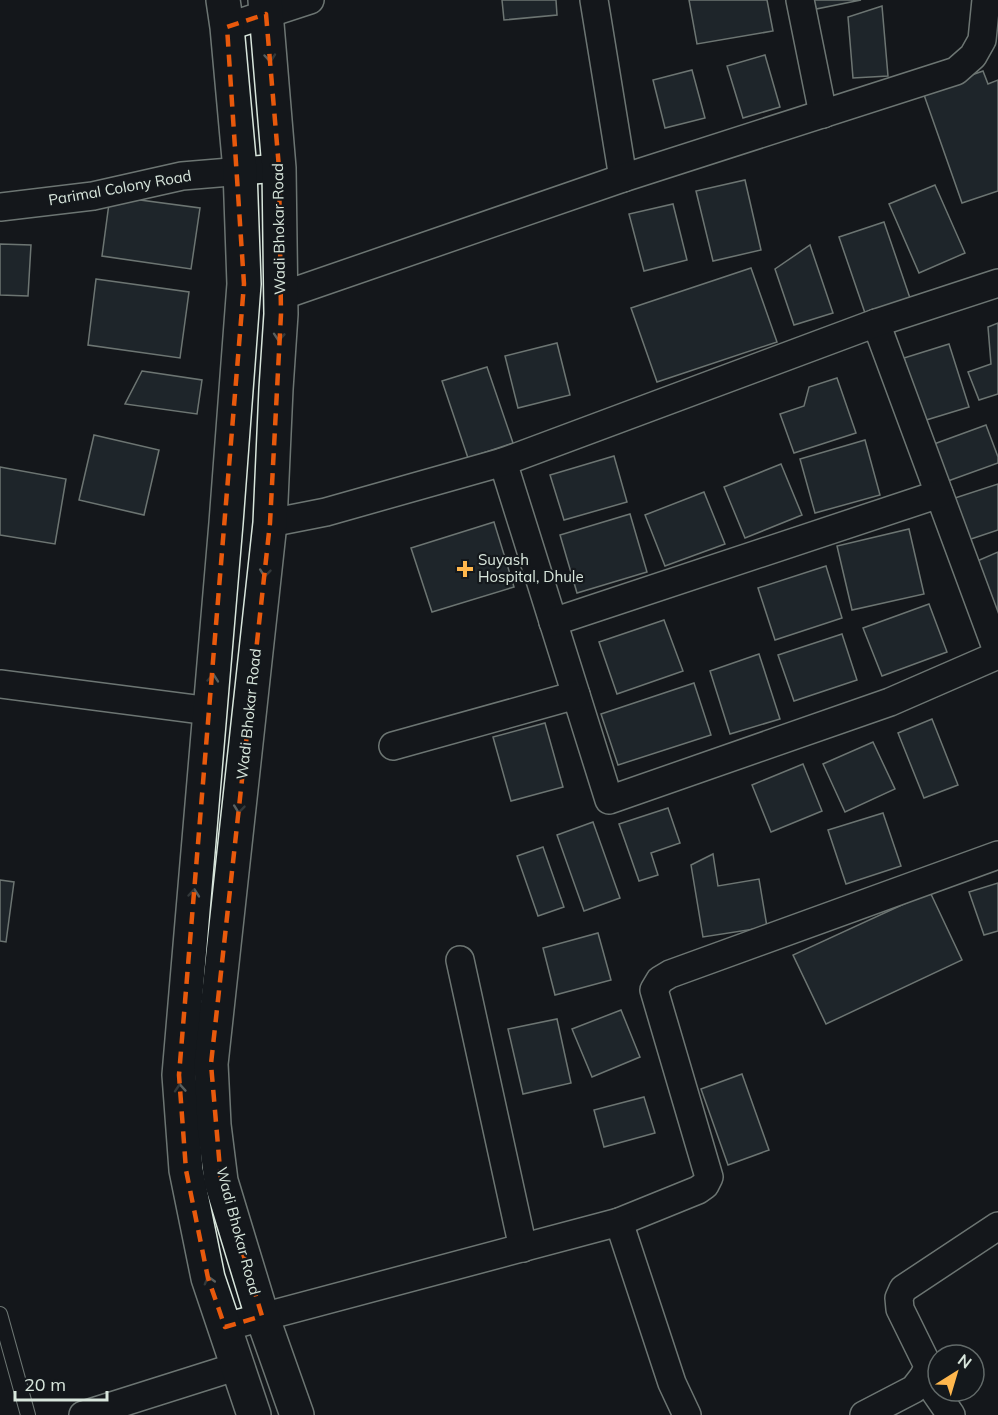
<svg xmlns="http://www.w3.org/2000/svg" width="998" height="1415" font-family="Mulish,sans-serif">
	<rect width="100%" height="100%" fill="#14181c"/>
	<g fill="#2c363c" stroke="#d8e6dc" stroke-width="1.5">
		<polygon points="502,0 556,0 557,15 504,20"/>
		<polygon points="689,0 767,0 773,31 697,44"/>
		<polygon points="814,0 861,0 816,9"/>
		<polygon points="882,6 888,76 853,78 848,17"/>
		<polygon points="765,55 780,107 743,118 727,66"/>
		<polygon points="692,70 705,118 665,128 653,80"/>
		<polygon points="983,71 988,84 998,80 998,191 962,203 923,92"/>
		<polygon points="745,180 761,250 713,261 696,191"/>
		<polygon points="935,185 965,253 919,273 889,204"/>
		<polygon points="110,196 200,208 191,269 102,256"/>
		<polygon points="673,204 687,260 644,271 629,214"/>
		<polygon points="884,222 911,301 866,316 839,237"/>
		<polygon points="0,244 31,245 28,296 0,295"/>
		<polygon points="810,245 833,313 794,325 775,269"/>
		<polygon points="751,268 777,342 657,382 631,308"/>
		<polygon points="96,279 189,292 180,358 88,345"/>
		<polygon points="998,323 998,394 979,400 968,372 991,364 988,327"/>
		<polygon points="557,343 570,395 518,408 505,356"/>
		<polygon points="949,344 969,407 923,421 904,358"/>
		<polygon points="487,367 513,443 468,458 442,381"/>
		<polygon points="142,371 202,380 197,414 125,404"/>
		<polygon points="837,378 856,433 794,453 780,414 804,406 809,387"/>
		<polygon points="986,425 998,457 998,463 948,481 934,444"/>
		<polygon points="94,435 159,450 144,515 79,500"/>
		<polygon points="865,440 880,495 815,513 800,459"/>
		<polygon points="614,456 627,502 564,520 550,475"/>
		<polygon points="781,464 802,515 745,538 724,487"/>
		<polygon points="0,467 66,479 55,544 0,535"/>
		<polygon points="998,484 998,530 968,540 955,498"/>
		<polygon points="704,492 725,544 665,566 645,515"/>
		<polygon points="630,514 647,572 577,593 560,535"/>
		<polygon points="494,522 514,587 432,612 411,548"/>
		<polygon points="909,529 924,594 852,610 837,546"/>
		<polygon points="998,552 998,612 996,613 975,562"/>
		<polygon points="826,566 842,618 775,640 758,588"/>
		<polygon points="929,604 947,652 882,676 863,628"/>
		<polygon points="664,620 683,671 617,694 599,642"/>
		<polygon points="842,634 857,680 794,701 778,655"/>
		<polygon points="759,654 780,719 730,734 710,671"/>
		<polygon points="694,683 711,735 618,765 601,714"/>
		<polygon points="932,719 958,785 924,798 898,733"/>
		<polygon points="545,723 563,787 511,801 493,737"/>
		<polygon points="873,742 895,789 845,812 823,764"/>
		<polygon points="803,764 822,811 771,832 752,785"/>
		<polygon points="668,808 680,843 651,853 658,875 639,881 619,824"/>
		<polygon points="883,813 901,866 846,884 828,830"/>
		<polygon points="593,822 620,898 584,911 557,835"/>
		<polygon points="543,847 564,907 538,916 517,856"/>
		<polygon points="713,854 718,886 759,879 767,927 703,937 691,865"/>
		<polygon points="0,880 14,882 6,942 0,941"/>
		<polygon points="998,883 998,931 984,935 969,892"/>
		<polygon points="930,892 962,960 826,1024 793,955"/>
		<polygon points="598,933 611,980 555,995 543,948"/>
		<polygon points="621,1010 640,1057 592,1077 572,1029"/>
		<polygon points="557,1019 571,1083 523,1094 508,1029"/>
		<polygon points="742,1074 769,1150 728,1165 701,1089"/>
		<polygon points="644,1097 655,1133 604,1147 594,1110"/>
	</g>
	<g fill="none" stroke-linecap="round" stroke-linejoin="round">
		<defs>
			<polyline id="service" points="0,1314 28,1415"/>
			<g id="minor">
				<polyline points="594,0 623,178"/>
				<polyline points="800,0 823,114"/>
				<polyline points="227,27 310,0"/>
				<polyline points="0,207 93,196 182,176 279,168"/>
				<polyline points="281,296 623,178 956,71 973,56 982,40 986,0"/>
				<polyline points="876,323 998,653"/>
				<polyline points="503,462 609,800 890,702 998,655"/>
				<polyline points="270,523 326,512 503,462 876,323 998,283"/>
				<polyline points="553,622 939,494"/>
				<polyline points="0,684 210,711"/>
				<polyline points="393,746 576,695"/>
				<polyline points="460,960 523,1248"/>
				<polyline points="619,1222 698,1190 705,1185 709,1177 654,990 660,980 670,974 998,855"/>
				<polyline points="225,1327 619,1222 672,1383 687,1415"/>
				<polyline points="924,1376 951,1415"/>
				<polyline points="83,1415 238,1366"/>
				<polyline points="864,1415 914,1389 924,1376 928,1366 900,1309 899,1298 903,1289 998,1226"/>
			</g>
			<g id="primary">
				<polyline points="223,0 227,27 240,170 244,284 226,523 179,1075 186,1170 208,1278 254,1415"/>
				<polyline points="265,0 279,168 281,314 276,389 270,523 211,1064 214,1125 221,1181 262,1316 297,1415"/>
			</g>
		</defs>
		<use href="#service" stroke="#d8e6dc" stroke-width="16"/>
		<use href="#minor" stroke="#d8e6dc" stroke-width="30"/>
		<use href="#primary" stroke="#d8e6dc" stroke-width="36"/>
		<use href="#service" stroke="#14181c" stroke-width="14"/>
		<use href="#minor" stroke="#14181c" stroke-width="27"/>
		<use href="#primary" stroke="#14181c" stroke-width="33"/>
	</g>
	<defs><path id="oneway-chevron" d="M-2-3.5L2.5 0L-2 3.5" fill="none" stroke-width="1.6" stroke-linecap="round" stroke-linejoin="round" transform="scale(1.5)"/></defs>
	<g stroke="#59605f">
		<use href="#oneway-chevron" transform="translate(270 58) rotate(85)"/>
		<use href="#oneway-chevron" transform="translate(279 337) rotate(94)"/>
		<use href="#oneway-chevron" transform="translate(265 573) rotate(96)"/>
		<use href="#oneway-chevron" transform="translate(213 678) rotate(-85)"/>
		<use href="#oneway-chevron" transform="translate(239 809) rotate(96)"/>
		<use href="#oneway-chevron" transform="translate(194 893) rotate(-85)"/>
		<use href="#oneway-chevron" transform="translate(180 1088) rotate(-94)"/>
		<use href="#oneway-chevron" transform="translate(209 1280) rotate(-106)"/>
	</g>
	<path d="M0 0H998V1415H0ZM266 14 279 168 281 314 270 523 211 1064 221 1181 262 1316 225 1327 208 1278 186 1170 179 1075 244 284 227 27Z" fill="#14181c" fill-opacity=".55" fill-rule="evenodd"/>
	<path fill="none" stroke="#e8590c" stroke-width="4.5" stroke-dasharray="12 8" stroke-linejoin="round" d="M266 14 279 168 281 314 270 523 211 1064 221 1181 262 1316 225 1327 208 1278 186 1170 179 1075 244 284 227 27Z"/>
	<path fill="#ffb74d" stroke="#14181c" stroke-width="2" d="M462 560h6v6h6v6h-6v6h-6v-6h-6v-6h6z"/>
	<g text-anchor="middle" stroke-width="4.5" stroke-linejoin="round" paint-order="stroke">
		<g font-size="15" fill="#d8e6dc" stroke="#14181c">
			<text transform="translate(120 188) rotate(-10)" y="5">Parimal Colony Road</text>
			<text transform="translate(279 229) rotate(-91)" y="5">Wadi Bhokar Road</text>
			<text transform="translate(249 714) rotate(-84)" y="5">Wadi Bhokar Road</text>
			<text transform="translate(238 1231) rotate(75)" y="5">Wadi Bhokar Road</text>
		</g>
		<g font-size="15" fill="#d8e6dc" stroke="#14181c" text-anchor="start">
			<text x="478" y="565">Suyash<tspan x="478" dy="17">Hospital, Dhule</tspan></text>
		</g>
	</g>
	<g transform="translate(956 1373) rotate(37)"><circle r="28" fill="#14181c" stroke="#626a69" stroke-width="1.5"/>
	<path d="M0-4.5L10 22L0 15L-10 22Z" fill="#ffb74d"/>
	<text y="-9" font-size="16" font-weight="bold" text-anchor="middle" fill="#d8e6dc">N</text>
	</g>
	<path d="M15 1391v9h92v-9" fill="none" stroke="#d8e6dc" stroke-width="3"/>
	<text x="24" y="1391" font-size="18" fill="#d8e6dc" stroke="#14181c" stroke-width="4.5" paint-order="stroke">20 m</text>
</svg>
